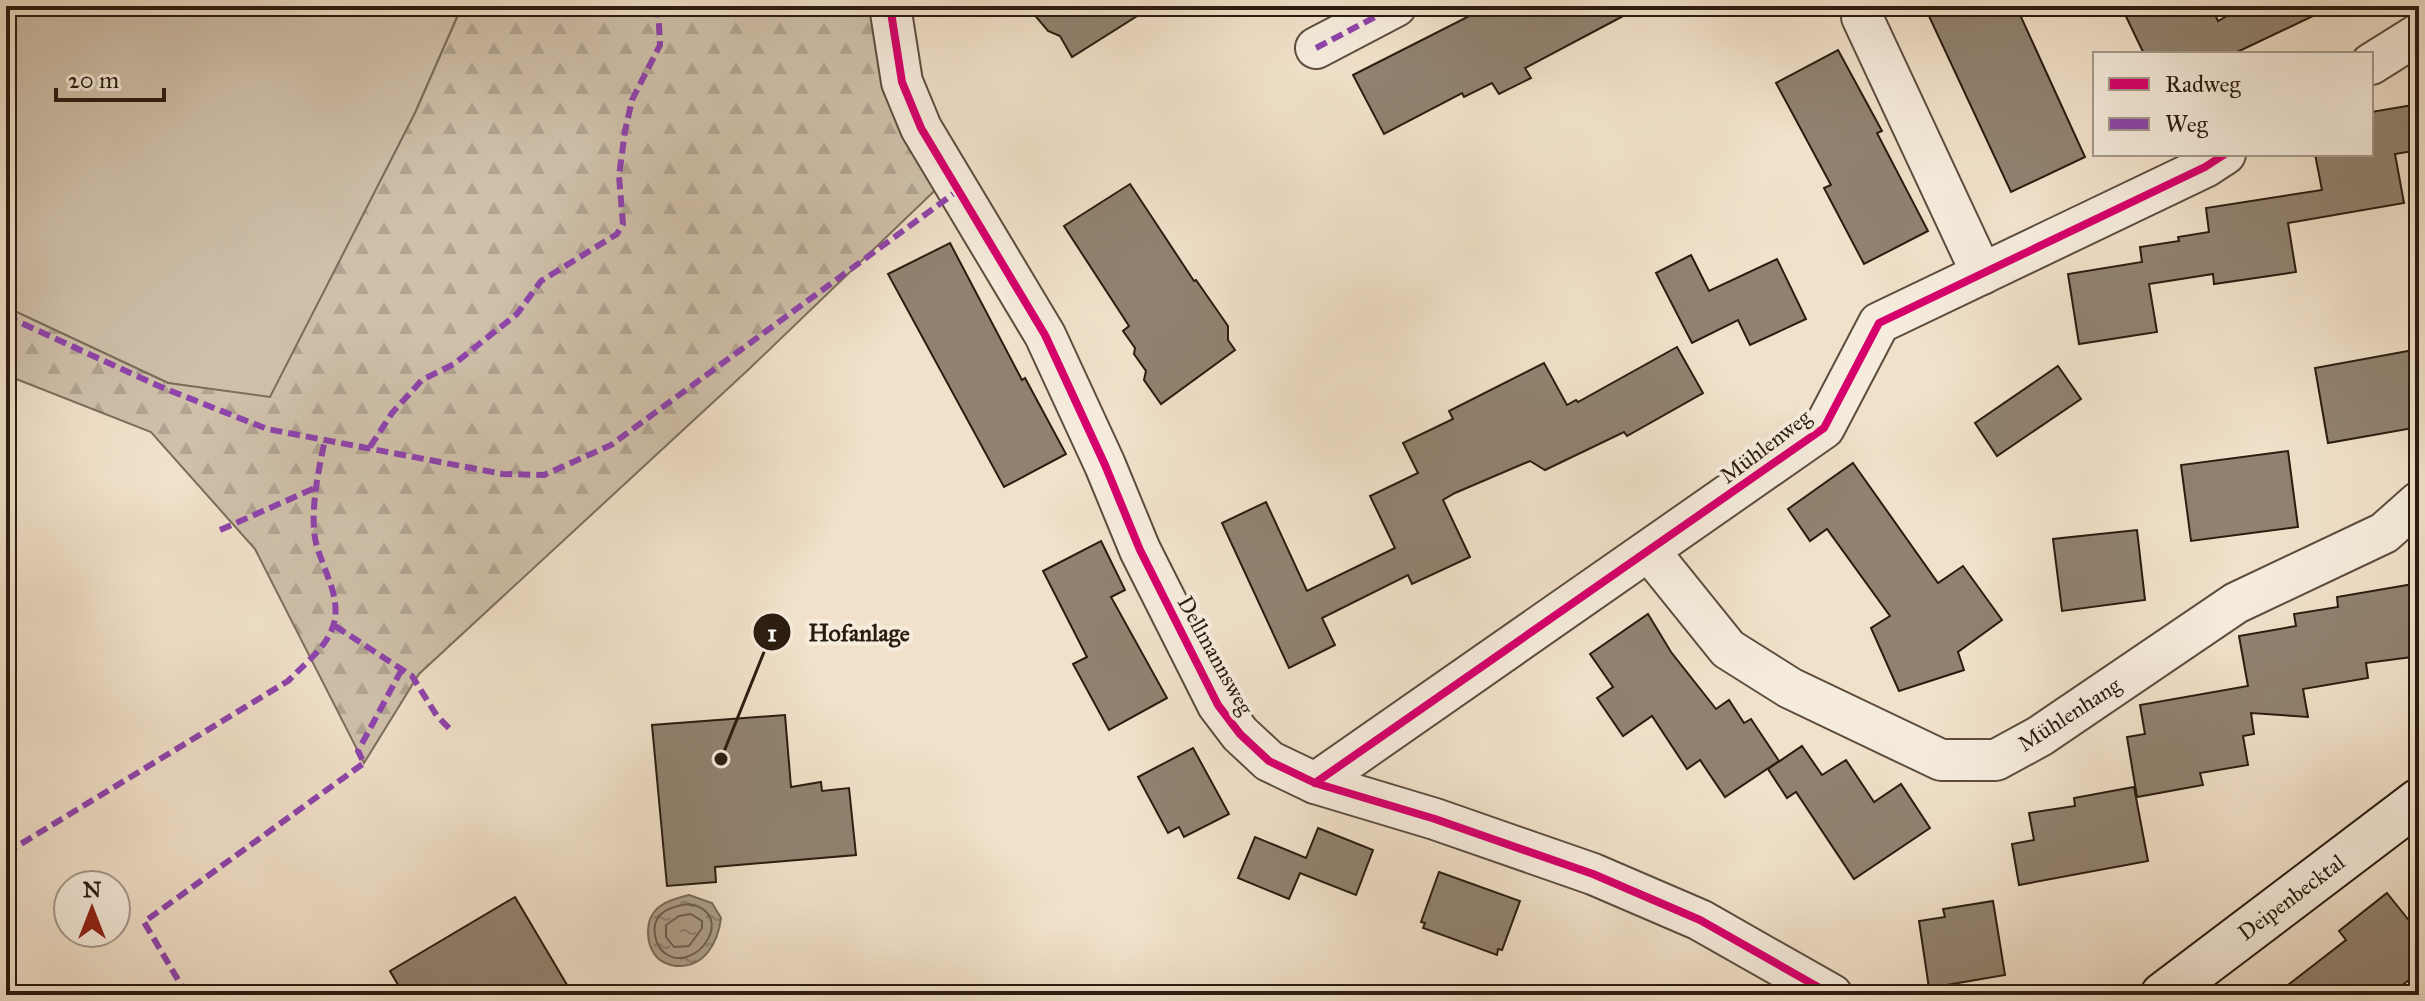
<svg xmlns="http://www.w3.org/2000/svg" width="2425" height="1001" font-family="'IM FELL Great Primer',serif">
	<defs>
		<pattern id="forest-firs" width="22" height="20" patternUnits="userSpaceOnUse" patternTransform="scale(2)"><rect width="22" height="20" fill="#cfc0aa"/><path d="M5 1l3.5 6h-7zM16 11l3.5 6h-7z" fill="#b2a491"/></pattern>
		<pattern id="water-ripples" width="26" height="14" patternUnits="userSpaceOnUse" patternTransform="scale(2)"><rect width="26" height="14" fill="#ad9e8a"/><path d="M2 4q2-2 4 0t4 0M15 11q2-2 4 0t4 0" fill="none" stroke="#8d806f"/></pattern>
	</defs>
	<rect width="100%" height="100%" fill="#f1e1ca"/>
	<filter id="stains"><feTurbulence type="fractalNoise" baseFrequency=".0025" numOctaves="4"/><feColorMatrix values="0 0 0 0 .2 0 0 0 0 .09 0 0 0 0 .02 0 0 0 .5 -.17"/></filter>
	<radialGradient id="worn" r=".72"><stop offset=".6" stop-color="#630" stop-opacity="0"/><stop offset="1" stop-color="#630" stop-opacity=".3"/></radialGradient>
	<polygon fill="#cfc0aa" stroke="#7c6e5c" stroke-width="2" points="6,6 462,6 415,113 270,398 168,383 6,307"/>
	<polygon fill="url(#forest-firs)" stroke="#7c6e5c" stroke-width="2" points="462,6 887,6 952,174 748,370 419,674 364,763 255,549 151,432 6,375 6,307 168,383 270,397 415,113"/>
	<path fill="url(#water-ripples)" stroke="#796a59" stroke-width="2" d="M689 895 712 903 721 918C718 942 705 968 676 966 668 965 659 961 655 955 650 948 648 940 648 932 648 907 667 900 689 895Z"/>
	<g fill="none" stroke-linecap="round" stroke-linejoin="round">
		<g stroke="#6c5d4c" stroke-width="2">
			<path d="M689 904C738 913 697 974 666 954 655 947 650 926 660 915 667 908 680 905 689 904Z"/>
			<polygon points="691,914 702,921 702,928 689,946 674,947 666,937 666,925 679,916"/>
		</g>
	</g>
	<g fill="#918270" stroke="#2a1c0f" stroke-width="2">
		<polygon points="1027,6 1153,6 1072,57 1060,36 1048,31"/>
		<polygon points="1489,6 1642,6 1525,68 1531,78 1499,94 1492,83 1464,97 1462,93 1384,134 1353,75"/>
		<polygon points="1945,6 2016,6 2085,157 2011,192 1928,14"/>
		<polygon points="2121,6 2211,6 2218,21 2244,6 2334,6 2233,54 2144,54"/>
		<polygon points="1838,50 1882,131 1877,133 1928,231 1864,264 1824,188 1831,185 1776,83"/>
		<polygon points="2419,104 2419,150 2395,154 2404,203 2288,223 2296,272 2214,284 2213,274 2149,284 2157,332 2079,344 2068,274 2142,262 2140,247 2179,241 2178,237 2209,232 2206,208 2322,190 2315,154 2371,154 2371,112"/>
		<polygon points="1130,184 1194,281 1196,280 1228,326 1228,340 1235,350 1161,404 1144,380 1146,371 1134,354 1135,348 1123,331 1129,326 1064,226"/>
		<polygon points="950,243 1022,380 1025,378 1066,454 1004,487 888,274"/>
		<polygon points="1691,255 1709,291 1777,259 1806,319 1750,345 1738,320 1692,343 1656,273"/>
		<polygon points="1677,347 1703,393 1627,436 1624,432 1545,470 1530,461 1455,493 1443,500 1470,557 1412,584 1408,575 1322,618 1335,645 1289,668 1222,523 1266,502 1307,591 1395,548 1370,496 1418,473 1403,443 1453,419 1449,411 1544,363 1567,405 1576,400 1578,402"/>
		<polygon points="2419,349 2419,427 2328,443 2315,368"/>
		<polygon points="2058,366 2081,399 1997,456 1975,423"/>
		<polygon points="2288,451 2298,527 2191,541 2181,465"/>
		<polygon points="1853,463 1938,583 1963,566 2002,620 1958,652 1964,670 1899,691 1871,628 1890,616 1827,529 1810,541 1788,509"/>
		<polygon points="2137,530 2145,600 2062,611 2053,539"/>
		<polygon points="1101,541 1125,590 1111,597 1167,698 1109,730 1073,664 1087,657 1043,571"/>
		<polygon points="2419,583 2419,656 2366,663 2368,678 2303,689 2308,717 2251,713 2254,734 2243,736 2248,765 2200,773 2203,785 2137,797 2127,737 2145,734 2140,705 2248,686 2239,636 2296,626 2294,614 2338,607 2337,597"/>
		<polygon points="1648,614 1671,652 1716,709 1729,700 1744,723 1751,719 1779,761 1725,797 1700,760 1687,769 1652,716 1623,736 1597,698 1613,687 1590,654"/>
		<polygon points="785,715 791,787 821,782 822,791 849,788 856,855 715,867 716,882 667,886 652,725"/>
		<polygon points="1802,746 1822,775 1846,760 1874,802 1901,784 1930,828 1854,879 1796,792 1787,798 1768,769"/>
		<polygon points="1193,748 1229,814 1184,837 1179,827 1168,833 1138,777"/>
		<polygon points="2134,787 2148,861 2019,885 2012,844 2034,840 2029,813 2075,806 2074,798"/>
		<polygon points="1318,828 1373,850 1356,895 1300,873 1289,899 1238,878 1255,837 1306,858"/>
		<polygon points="1439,872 1520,901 1502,950 1498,949 1497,955 1423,928 1425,923 1421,922"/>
		<polygon points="2387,893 2419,933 2419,972 2390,995 2275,995 2346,940 2339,931"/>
		<polygon points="515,897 573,995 404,995 390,971"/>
		<polygon points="1993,901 2005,975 1929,988 1919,921 1945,917 1943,909"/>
	</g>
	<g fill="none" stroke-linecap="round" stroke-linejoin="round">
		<defs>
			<g id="street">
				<polyline points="890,6 902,82 921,128 1045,335 1105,465 1140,550 1218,705 1240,734 1269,761 1315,783 1435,819 1593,874 1700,920 1832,995"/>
				<polyline points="1862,17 1982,274"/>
				<polyline points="1316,48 1396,6"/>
				<polyline points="2371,64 2419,34"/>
				<polyline points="1649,551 1728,649 1790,688 1941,760 1996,760 2040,736 2236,603 2384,533 2419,502"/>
				<polyline points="1315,783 1824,428 1879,323 2205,167 2225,154"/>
			</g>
			<polyline id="secondary" points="2163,995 2419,801"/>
		</defs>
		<use href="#street" stroke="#5c4d3e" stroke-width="44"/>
		<use href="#secondary" stroke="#2a1c0f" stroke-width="48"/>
		<use href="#street" stroke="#f6ecdd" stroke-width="40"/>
		<use href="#secondary" stroke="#f6ecdd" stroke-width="44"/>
		<g stroke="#8e44ad" stroke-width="6" stroke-dasharray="12 6" stroke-linecap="butt">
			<polyline points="1316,48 1396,6"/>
			<polyline points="6,316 161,387 267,429 503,474 544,475 611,445 960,189"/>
			<polyline points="370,447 392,413 422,380 454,364 517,314 541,281 617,234 623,224 619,176 625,131 632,100 660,45 658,6"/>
			<polyline points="220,530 315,488"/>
			<polyline points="335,626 412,676 437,716 451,730"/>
			<path d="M6 853 288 681C323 646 349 630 328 577 323 562 315 547 314 530 312 499 319 469 325 439"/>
			<polyline points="187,995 144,922 364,763 358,751 402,669"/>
		</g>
		<defs>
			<g id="cycleway">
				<polyline points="890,6 902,82 921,128 1045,335 1105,465 1140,550 1218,705 1240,734 1269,761 1315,783 1435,819 1593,874 1700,920 1832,995"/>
				<polyline points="1315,783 1824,428 1879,323 2205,167 2225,154"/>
			</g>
		</defs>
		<use href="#cycleway" stroke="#f6ecdd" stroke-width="13"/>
		<use href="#cycleway" stroke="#d6006c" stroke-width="8"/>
	</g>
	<g text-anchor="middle" stroke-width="8" stroke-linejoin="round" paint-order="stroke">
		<g font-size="22" fill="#2a1c0f" stroke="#f6ecdd">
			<text transform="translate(1765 446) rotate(-37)" y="8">Mühlenweg</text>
			<text transform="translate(1216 655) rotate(61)" y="8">Dellmannsweg</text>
			<text transform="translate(2069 714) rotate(-33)" y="8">Mühlenhang</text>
			<text transform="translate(2291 897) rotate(-37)" y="8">Deipenbecktal</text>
		</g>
	</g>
	<path fill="none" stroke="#2a1c0f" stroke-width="3" d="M721 759L772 632"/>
	<g fill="#2a1c0f" stroke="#f6ecdd" stroke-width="3">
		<circle cx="721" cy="759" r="8"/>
		<circle cx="772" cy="632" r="20"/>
	</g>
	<g font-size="24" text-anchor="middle" font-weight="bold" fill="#fff">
		<text x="772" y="641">1</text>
	</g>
	<g font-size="24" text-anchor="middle" font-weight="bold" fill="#2a1c0f" stroke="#f6ecdd" stroke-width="8" stroke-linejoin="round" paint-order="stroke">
		<text x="859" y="641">Hofanlage</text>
	</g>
	<rect width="2425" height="1001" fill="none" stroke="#f1e1ca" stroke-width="32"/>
	<rect x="8" y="8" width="2409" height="985" fill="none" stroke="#2a1c0f" stroke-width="4"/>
	<rect x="16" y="16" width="2393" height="969" fill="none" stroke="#2a1c0f" stroke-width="2"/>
	<rect x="2093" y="52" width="280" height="104" fill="#f6ecdd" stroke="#a4998b" stroke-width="2"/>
	<rect x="2109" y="78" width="40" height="12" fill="#d6006c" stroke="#a4998b" stroke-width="2"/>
	<text x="2165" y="92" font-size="24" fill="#2a1c0f">Radweg</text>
	<rect x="2109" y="118" width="40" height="12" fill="#8e44ad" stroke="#a4998b" stroke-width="2"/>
	<text x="2165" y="132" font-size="24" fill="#2a1c0f">Weg</text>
	<g transform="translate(92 909)"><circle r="38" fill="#f6ecdd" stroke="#a4998b" stroke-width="2"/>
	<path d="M0-6L14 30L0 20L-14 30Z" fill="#8f2418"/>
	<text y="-12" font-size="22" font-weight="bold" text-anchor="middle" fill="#2a1c0f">N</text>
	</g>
	<path d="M56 88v12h108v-12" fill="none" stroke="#2a1c0f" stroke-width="4"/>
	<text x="68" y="88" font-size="24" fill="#2a1c0f" stroke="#f6ecdd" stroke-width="6" paint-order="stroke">20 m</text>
	<rect width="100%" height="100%" filter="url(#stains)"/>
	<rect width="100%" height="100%" fill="url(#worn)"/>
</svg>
